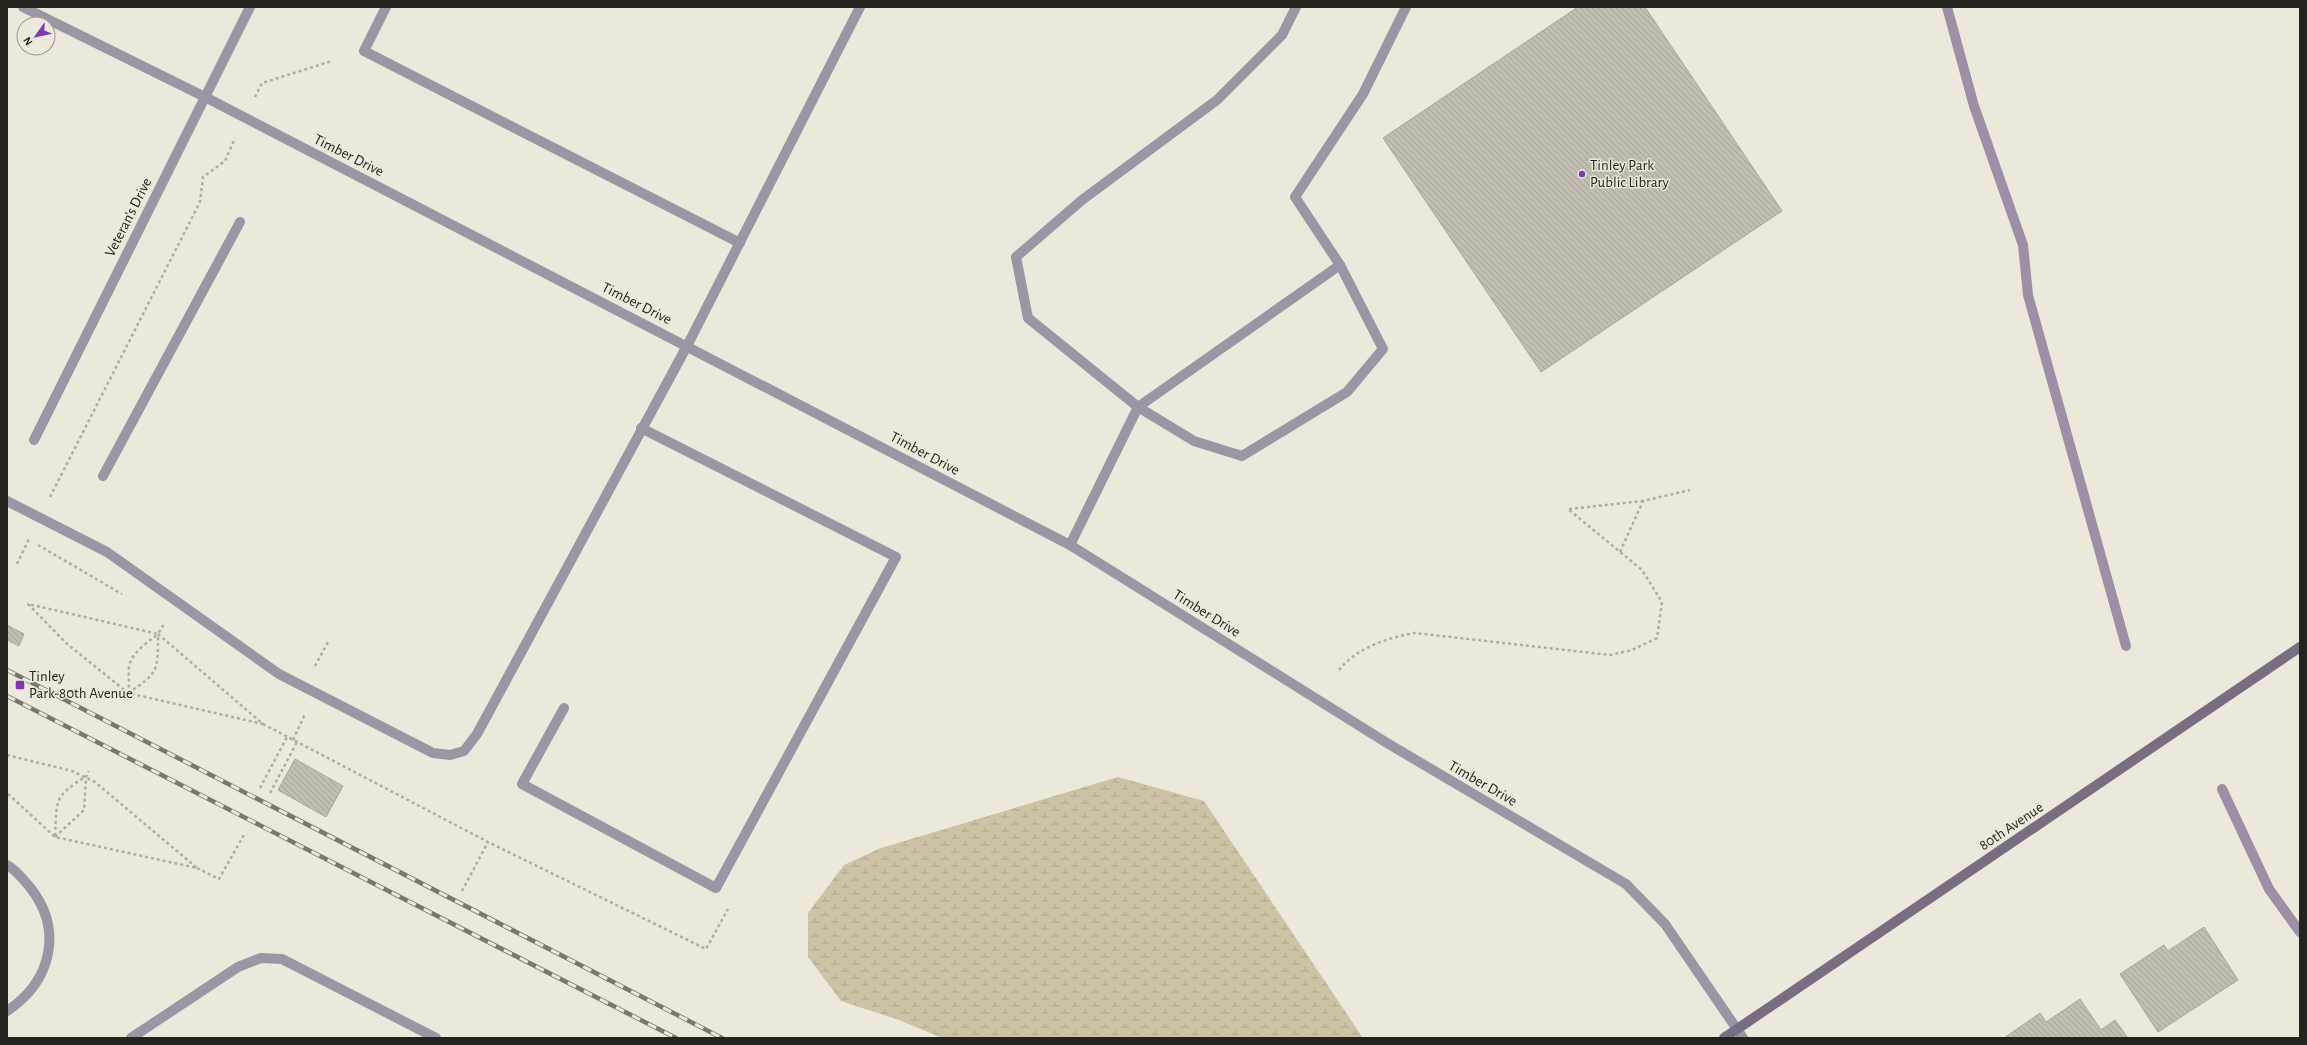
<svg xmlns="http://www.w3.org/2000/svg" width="2307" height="1045" font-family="'Alegreya Sans',sans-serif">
	<defs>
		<pattern id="wetland-marsh" width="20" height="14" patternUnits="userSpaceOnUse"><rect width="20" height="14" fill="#ccc3a5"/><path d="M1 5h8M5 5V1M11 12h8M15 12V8" fill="none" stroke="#afa78e"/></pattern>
		<pattern id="building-back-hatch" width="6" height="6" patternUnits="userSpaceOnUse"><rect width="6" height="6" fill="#c1beb1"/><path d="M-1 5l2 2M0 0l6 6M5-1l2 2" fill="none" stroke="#a6a398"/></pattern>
	</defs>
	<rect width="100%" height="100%" fill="#ece8db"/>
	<polygon fill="url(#wetland-marsh)" points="1118,777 1204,801 1363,1038 942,1038 899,1020 841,1001 808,957 808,913 844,865 881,848"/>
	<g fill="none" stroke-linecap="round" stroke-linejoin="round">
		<g stroke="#9d90a6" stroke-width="10">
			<polyline points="1947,7 1974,106 2023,245 2028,295 2126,646"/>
			<polyline points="2222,789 2269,889 2300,932"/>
		</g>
	</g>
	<g fill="url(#building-back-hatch)" stroke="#aaa79a">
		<polygon points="1578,7 1645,7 1782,211 1541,372 1383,138"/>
		<polygon points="7,625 24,634 19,646 7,640"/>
		<polygon points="295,759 343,786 326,817 278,790"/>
		<polygon points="2204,927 2238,980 2158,1032 2120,974 2164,945 2168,951"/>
		<polygon points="2080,999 2101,1030 2115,1020 2128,1038 2004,1038 2040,1013 2046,1022"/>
	</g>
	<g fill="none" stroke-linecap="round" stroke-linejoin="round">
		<g stroke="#afaca1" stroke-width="2.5" stroke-dasharray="3 3" stroke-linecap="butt">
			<polyline points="255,97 262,83 332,61"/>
			<polyline points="50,497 200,202 203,177 225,161 235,138"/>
			<polyline points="1569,509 1643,501"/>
			<polyline points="38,545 122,594"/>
			<polyline points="1620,552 1643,501 1690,490"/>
			<polyline points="17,564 29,539"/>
			<polyline points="158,634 263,724 128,693 66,643 28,604 158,634 165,622"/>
			<polyline points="315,666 328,642"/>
			<path d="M1339 670C1356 648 1389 637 1415 633L1610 655 1632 650 1657 638 1662 602 1642 570 1568 509"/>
			<path d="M128 693C159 673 158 670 158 634"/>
			<path d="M126 699C131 689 128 678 129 667 131 653 147 643 158 634"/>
			<polyline points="263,724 488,842 706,949 728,909"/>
			<polyline points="293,740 305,714"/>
			<polyline points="7,755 72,771 95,782 197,868 55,837 7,793"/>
			<polyline points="260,788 287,737"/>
			<polyline points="270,793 297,742"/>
			<path d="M55 836C57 801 53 797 85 777"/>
			<polyline points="55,837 84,810 86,777 89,771"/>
			<polyline points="197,868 219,879 245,833"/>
			<polyline points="462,891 488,842"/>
		</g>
		<g stroke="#9c95a3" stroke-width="10">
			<polyline points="386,7 364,51 740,243"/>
			<polyline points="1296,7 1282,35 1217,100 1082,200 1016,257 1028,318 1138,407 1194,441 1242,456 1347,392 1383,349 1340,265 1295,197 1363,94 1406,7"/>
			<polyline points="103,476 240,222"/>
			<polyline points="7,501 107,552 279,674 433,753 450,755 464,751 477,734 687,346 860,7"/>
			<polyline points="1070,545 1138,407 1340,265"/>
			<polyline points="564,708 522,784 716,888 896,557 641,428"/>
			<path d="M7 865C15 869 23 879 29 886 64 929 52 981 7 1011"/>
			<polyline points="131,1038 238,967 261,958 282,959 436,1038"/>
		</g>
		<g stroke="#9c95a3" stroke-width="10">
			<polyline points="23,7 205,97 1070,545 1387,743 1626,884 1665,924 1743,1038"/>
			<polyline points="34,440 250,7"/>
		</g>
		<polyline stroke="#786d81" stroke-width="10" points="1724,1038 2300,647"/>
		<defs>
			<g id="rail">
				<polyline points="7,670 722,1038"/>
				<polyline points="7,696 676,1038"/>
			</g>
		</defs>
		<use href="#rail" stroke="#7a776e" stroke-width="4.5"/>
		<use href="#rail" stroke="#ece8db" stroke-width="3" stroke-dasharray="9" stroke-linecap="butt"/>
	</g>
	<g fill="#7f39ac" stroke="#ece8db" stroke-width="1.5">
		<circle cx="1582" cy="174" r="4"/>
		<rect x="15" y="680" width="10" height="10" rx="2"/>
	</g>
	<g text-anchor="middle" stroke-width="3" stroke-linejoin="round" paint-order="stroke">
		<g font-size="15" fill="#25231e" stroke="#ece8db">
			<text transform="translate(349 155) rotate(27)" y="5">Timber Drive</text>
			<text transform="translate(128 217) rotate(-63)" y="5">Veteran's Drive</text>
			<text transform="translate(637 303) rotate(27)" y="5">Timber Drive</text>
			<text transform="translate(925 453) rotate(28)" y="5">Timber Drive</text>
			<text transform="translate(1207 613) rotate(32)" y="5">Timber Drive</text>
			<text transform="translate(1483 783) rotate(30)" y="5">Timber Drive</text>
			<text transform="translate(2011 826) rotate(-34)" y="5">80th Avenue</text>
		</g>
		<g font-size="15" fill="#25231e" stroke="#ece8db" text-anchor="start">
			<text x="1590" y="170">Tinley Park<tspan x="1590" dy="17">Public Library</tspan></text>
			<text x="29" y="681">Tinley<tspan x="29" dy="17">Park-80th Avenue</tspan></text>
		</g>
	</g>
	<rect width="2307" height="1045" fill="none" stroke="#25231e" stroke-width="16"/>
	<g transform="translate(36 36) rotate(237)"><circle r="19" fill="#ece8db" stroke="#9c998f"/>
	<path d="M0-3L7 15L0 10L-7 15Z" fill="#7f39ac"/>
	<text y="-6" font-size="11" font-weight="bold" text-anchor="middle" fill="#25231e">N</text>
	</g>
</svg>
